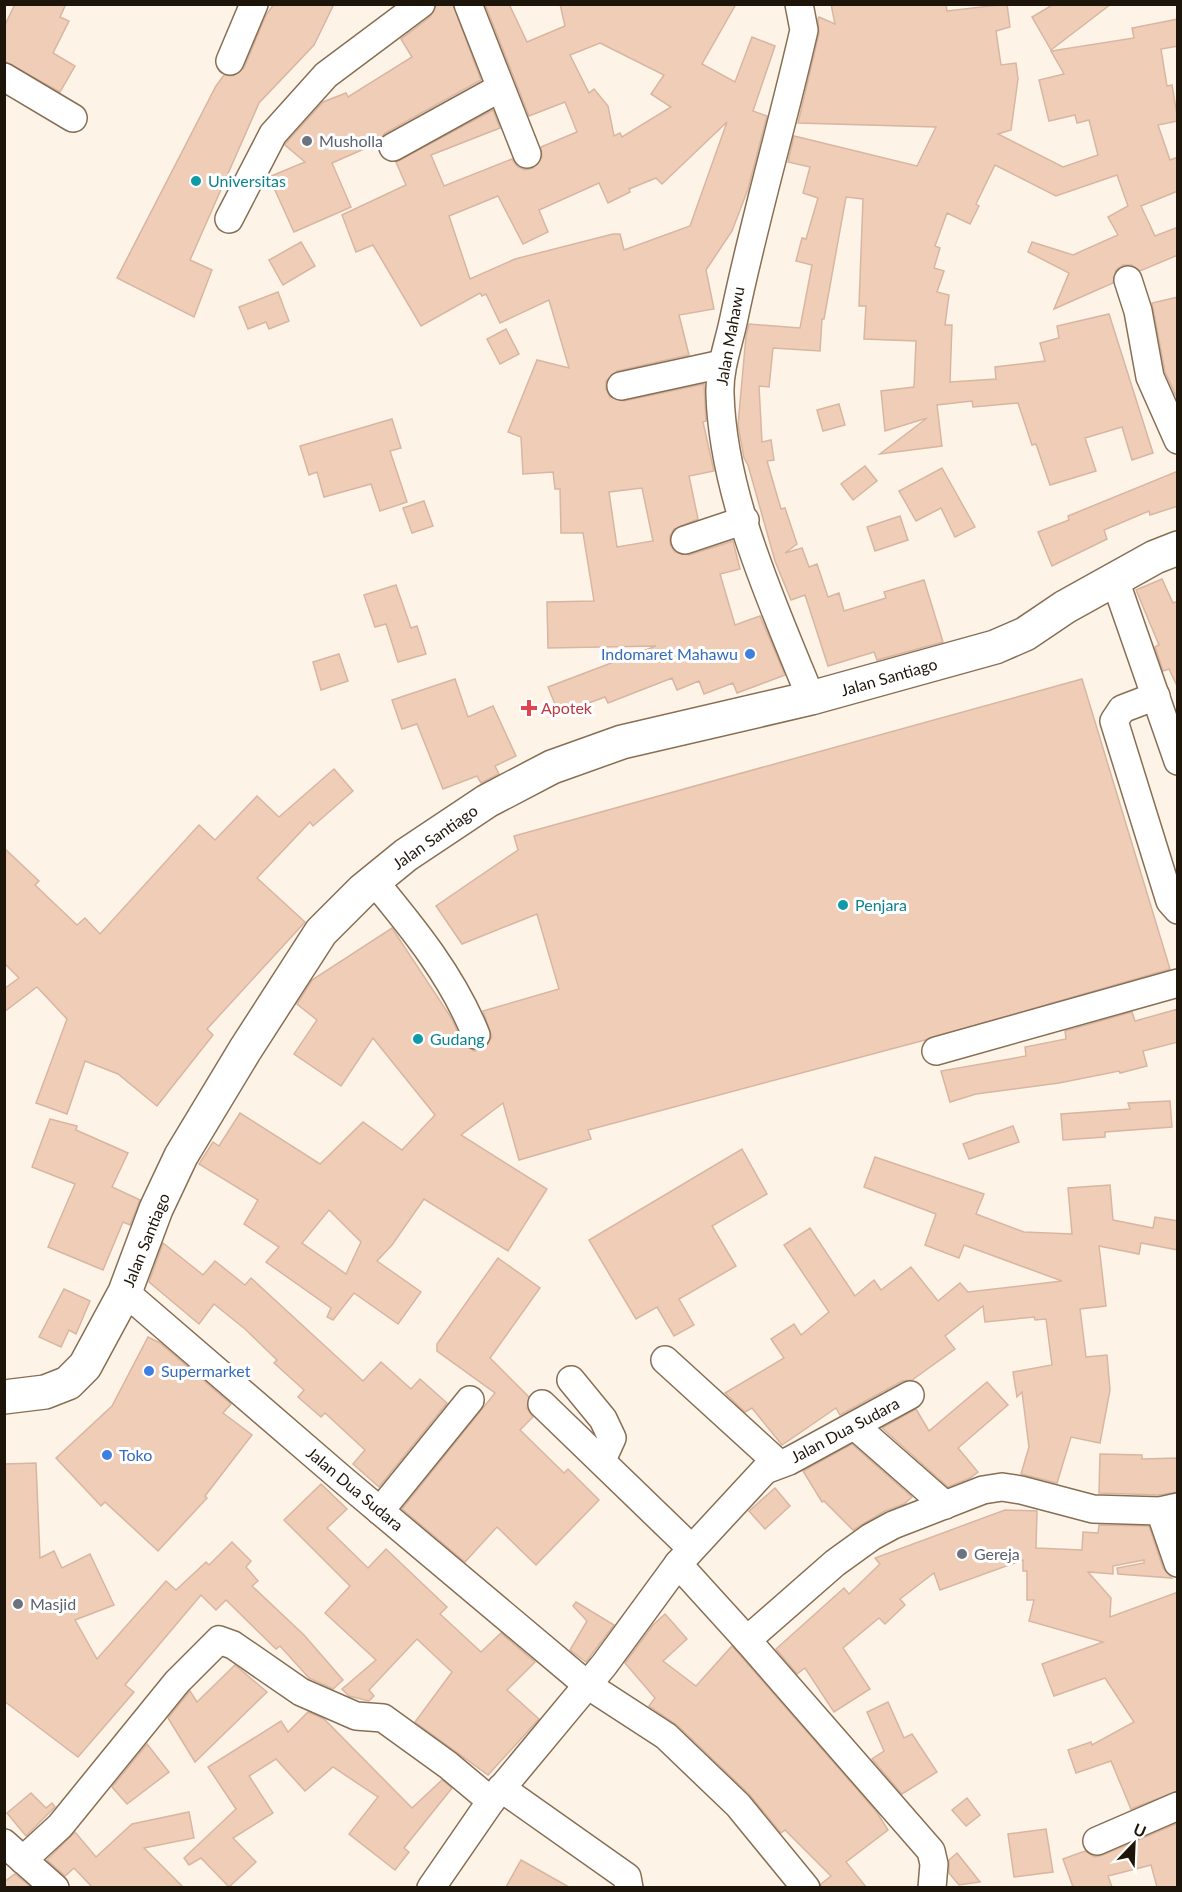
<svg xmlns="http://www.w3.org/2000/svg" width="1182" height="1892" font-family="Lato,sans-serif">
	<rect width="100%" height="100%" fill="#fef3e7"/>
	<g fill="#f0cdb7" stroke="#d8b6a1" stroke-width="1.5" fill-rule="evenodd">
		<polygon points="15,4 66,4 60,17 69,21 53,53 75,66 60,92 4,61 4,27"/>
		<polygon points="274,4 334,4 314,45 259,103 190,260 212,270 194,317 117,278 216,86 224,75 233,76 244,68 266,15"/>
		<polygon points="436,4 453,4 481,80 385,133 378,143 332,163 351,207 294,232 269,177 305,162 285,145 286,143 323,102 346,93 348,97 412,57 401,39 430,17"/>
		<path d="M485 4H509L527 42 565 26 560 4H736L702 64 735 82 752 37 775 46 753 111 767 116 748 189 732 231 706 270 714 309 679 315 689 355 617 371 606 381V389L610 397 624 401 704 384 706 421 703 422 714 471 689 476 698 519 674 529 670 536V544L675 552 689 555 733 541 740 569 720 574 735 625 760 616 785 675 737 693 733 683 704 694 699 681 677 690 672 678 608 703 605 697 559 714 548 687 656 646 548 648 547 602 594 601 583 533H561L560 489H555L553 472 523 474 521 437 508 432 537 360 569 368 549 300 500 323 486 294 482 296 480 293 421 326 373 245 356 252 342 215 406 185 396 162 493 110 500 128 431 155 444 186 512 159 518 167 525 170 533 168 542 157 541 147 577 132 565 102 529 116ZM600 43 664 75 651 94 671 107 622 137 620 133 614 136 608 106 594 89 589 93 570 55ZM727 122 690 226 624 250 620 234H613L515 259 470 279 449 216 498 196 523 244 548 232 539 210 599 183 608 203 630 192 629 189 656 178 662 184ZM642 488 653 541 617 547 609 492Z"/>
		<polygon points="831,4 946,4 947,11 1007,4 1010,27 996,31 1001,65 1016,63 1018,79 1011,130 998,134 1063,167 1098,155 1089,120 1077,123 1075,115 1049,121 1039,80 1064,74 1051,51 1134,38 1132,28 1178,19 1178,46 1161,49 1167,86 1172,85 1178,121 1158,125 1170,160 1178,157 1178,191 1141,206 1155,236 1178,227 1178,255 1140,271 1132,265 1123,265 1116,270 1113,283 1054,309 1069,273 1028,252 1032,242 1073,255 1118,235 1108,217 1128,206 1117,175 1056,196 995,165 976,204 979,206 970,224 947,213 935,246 940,248 934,268 944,271 937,292 949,295 945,325 952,325 950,382 996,379 995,367 1045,361 1040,343 1059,338 1057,326 1109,314 1153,453 1132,460 1122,427 1085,438 1096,471 1050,485 1036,444 1032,445 1018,403 973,407 972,401 937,405 942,446 880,454 927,418 885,431 881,391 914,387 916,341 864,339 866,306 859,306 863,199 846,197 824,319 822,319 820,351 773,348 769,387 759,386 762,442 771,440 774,460 767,461 781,509 785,508 797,544 785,553 802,548 809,567 817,564 828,597 839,593 844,611 886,598 884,592 924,580 943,642 877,660 874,652 828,666 805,595 791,600 775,561 748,465 744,458 738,425 746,336 749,324 800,328 812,265 796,261 802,238 806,239 818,198 803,193 810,167 788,162 794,136 917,166 936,127 798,123 819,34 818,19 819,17 835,24"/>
		<polygon points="1054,4 1111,4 1051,50 1032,17"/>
		<polygon points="301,242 315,266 283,285 269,260"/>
		<polygon points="278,292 289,321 269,329 266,322 248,329 239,307"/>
		<polygon points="1178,297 1178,400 1165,372 1152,303"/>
		<polygon points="506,329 519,354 500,364 487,339"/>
		<polygon points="839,404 845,425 823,431 817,410"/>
		<polygon points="392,419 401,448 390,451 407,502 380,511 371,484 324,497 317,472 309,475 300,446"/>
		<polygon points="865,466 877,481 853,500 841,484"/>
		<polygon points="942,468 975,527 955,537 941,508 916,521 899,491"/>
		<polygon points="1178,471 1178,506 1150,515 1149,511 1104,530 1107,539 1052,566 1038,532 1069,520 1068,516"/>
		<polygon points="424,501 433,526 412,533 403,508"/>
		<polygon points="900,516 908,540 875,551 867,527"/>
		<polygon points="1162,579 1173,603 1178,601 1178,688 1169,669 1163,671 1155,647 1159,645 1136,590"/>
		<polygon points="396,585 411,628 417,626 426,654 398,662 386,624 375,627 364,595"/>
		<polygon points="339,654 348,681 321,690 313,662"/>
		<polygon points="455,679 468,717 493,706 516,756 495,766 499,774 481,783 477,776 443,789 417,724 402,729 392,700"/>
		<path d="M1082 679 1170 969 925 1040 588 1130 591 1139 519 1160 503 1103 461 1135 547 1189 508 1251 424 1199 392 1245 377 1261 421 1292 398 1324 354 1293 333 1320 327 1317 331 1308 266 1262 279 1247 244 1224 258 1200 199 1164 213 1142 219 1146 240 1113 320 1164 363 1122 402 1150 435 1115 373 1038 341 1086 294 1054 317 1020 297 1004 312 980 392 928 452 1019 462 1042 474 1051 483 1049 492 1037 483 1011 559 989 537 914 462 944 436 906 518 850 514 836ZM329 1210 361 1242 346 1274 302 1243Z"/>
		<polygon points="334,769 353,791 313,826 310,822 257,878 305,922 207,1029 213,1035 157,1106 118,1074 85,1061 67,1114 36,1103 67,1019 37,987 4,1012 4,989 19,978 4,963 4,848 39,881 35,885 77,925 85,918 100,934 199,825 215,840 257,796 279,817"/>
		<polygon points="1178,1009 1178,1042 1143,1051 1147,1066 1120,1073 1119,1071 1059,1083 976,1094 950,1102 941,1071 1026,1056 1025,1047 1066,1039 1065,1031 1132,1012 1135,1021"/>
		<polygon points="1170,1101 1172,1127 1105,1132 1105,1137 1063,1140 1061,1114 1130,1109 1128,1103"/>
		<polygon points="50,1119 77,1126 76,1130 128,1153 112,1187 140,1200 130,1225 123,1222 103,1270 48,1247 75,1184 32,1167"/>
		<polygon points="1013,1126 1019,1142 969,1159 963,1144"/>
		<polygon points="742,1149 767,1194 712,1226 736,1266 679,1299 694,1325 674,1336 657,1307 636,1319 589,1240"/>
		<polygon points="875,1157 984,1194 976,1214 1024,1232 1072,1234 1068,1188 1110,1185 1113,1220 1153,1228 1155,1217 1178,1221 1178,1250 1141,1243 1139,1254 1099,1246 1106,1306 1080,1309 1086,1357 1107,1355 1110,1390 1100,1443 1071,1437 1057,1483 1021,1474 1029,1447 1022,1392 1017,1397 1013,1372 1052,1365 1046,1319 1035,1320 1034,1317 985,1322 983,1306 945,1336 955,1349 912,1380 902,1381 840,1415 836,1408 782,1445 752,1408 745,1412 725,1393 784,1358 771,1339 794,1324 801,1335 829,1312 784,1245 810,1228 855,1296 874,1280 881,1290 911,1267 938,1301 960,1283 968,1292 1062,1281 964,1245 959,1258 925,1245 936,1214 864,1187"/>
		<polygon points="163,1243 203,1275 215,1261 245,1285 251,1278 363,1381 381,1362 411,1389 420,1379 447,1403 379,1487 353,1464 365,1450 325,1413 321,1417 298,1397 304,1390 274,1363 277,1360 245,1329 214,1304 199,1324 149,1282"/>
		<polygon points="498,1258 540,1288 490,1358 529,1397 527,1408 533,1417 520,1430 564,1473 568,1469 599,1500 536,1565 497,1527 465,1562 402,1509 495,1393 437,1351 437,1344"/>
		<polygon points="64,1289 90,1301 76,1334 69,1330 61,1347 39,1337"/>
		<polygon points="148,1337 160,1343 231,1404 223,1413 252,1435 205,1496 207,1498 158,1551 105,1502 101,1506 56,1458 112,1406"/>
		<polygon points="987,1382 1008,1405 958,1448 978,1472 970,1478 948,1487 882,1428 916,1409 929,1431"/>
		<polygon points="852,1444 912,1497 904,1504 885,1511 853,1530 824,1501 822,1502 803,1471"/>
		<polygon points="1100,1454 1142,1455 1142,1459 1178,1458 1178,1492 1159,1495 1099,1493"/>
		<polygon points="36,1463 40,1558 54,1551 62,1568 90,1554 114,1605 75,1620 97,1659 166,1581 176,1590 206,1562 209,1565 232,1542 251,1561 246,1567 258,1581 252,1586 304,1635 343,1680 333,1689 309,1678 280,1646 276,1649 226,1600 216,1610 201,1595 125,1685 134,1692 78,1757 4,1701 4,1464"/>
		<polygon points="321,1484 347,1509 327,1528 368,1568 386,1549 447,1607 440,1614 481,1652 501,1633 535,1662 507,1690 539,1719 488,1775 415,1722 452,1672 417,1639 369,1690 374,1696 369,1701 349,1696 342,1689 376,1660 325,1613 350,1586 284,1520"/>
		<polygon points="775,1488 790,1506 765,1529 749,1511"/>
		<polygon points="1005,1510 1037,1511 1036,1548 1082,1550 1083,1532 1098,1533 1099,1525 1149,1526 1163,1568 1172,1578 1118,1574 1117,1568 1144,1563 1144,1560 1113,1566 1113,1574 1088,1572 1111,1598 1110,1617 1178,1592 1178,1791 1131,1809 1111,1761 1076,1773 1068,1750 1091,1742 1092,1745 1134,1722 1105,1678 1054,1696 1042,1664 1103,1642 1029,1621 1034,1600 1027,1600 1027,1571 1023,1571 1023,1560 940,1590 934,1573 900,1599 905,1605 885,1624 879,1618 843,1648 870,1689 834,1712 805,1668 797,1674 776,1649 844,1588 849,1594 880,1564 875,1558"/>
		<polygon points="576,1602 614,1625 586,1662 570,1650 587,1621 573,1606"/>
		<polygon points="665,1614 687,1639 663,1661 696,1686 732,1646 876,1811 888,1830 846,1862 866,1887 821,1887 821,1884 831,1876 785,1830 781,1833 749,1794 677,1725 649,1706 655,1698 625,1663 653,1625"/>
		<polygon points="235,1665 267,1692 195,1762 168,1718 190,1691 197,1702"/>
		<polygon points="888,1702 904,1738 912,1734 937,1772 902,1794 872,1759 884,1751 867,1712"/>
		<polygon points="308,1712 324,1719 412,1808 442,1780 452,1788 404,1848 409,1852 395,1870 349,1834 378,1797 333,1767 305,1791 276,1759 249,1776 273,1813 233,1838 256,1862 229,1887 201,1858 189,1865 184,1858 236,1809 208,1767 281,1721 288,1732"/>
		<polygon points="147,1744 169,1772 127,1804 112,1787"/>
		<polygon points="31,1793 46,1808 52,1803 55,1807 26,1836 7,1813"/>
		<polygon points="967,1798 980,1815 966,1826 952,1810"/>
		<polygon points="189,1812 194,1838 144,1848 183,1887 92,1887 74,1868 65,1876 47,1860 75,1832 96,1857 132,1824"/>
		<polygon points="1178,1823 1178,1887 1157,1887 1151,1865 1108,1876 1112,1887 1073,1887 1063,1859 1085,1851 1095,1857 1103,1855"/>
		<polygon points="1046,1829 1053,1872 1014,1877 1008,1834"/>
		<polygon points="957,1853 980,1882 959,1885 949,1873 949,1860"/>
		<polygon points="521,1860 569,1887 506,1887"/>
		<polygon points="15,1874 31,1887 4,1887 4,1882"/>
	</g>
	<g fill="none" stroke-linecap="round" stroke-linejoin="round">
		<defs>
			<g id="minor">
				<polyline points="468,4 527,154"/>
				<path d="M799 4 804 30C782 127 754 221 734 318 729 343 719 368 720 394 723 496 773 605 811 698"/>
				<polyline points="230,61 254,4"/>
				<polyline points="4,77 73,118"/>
				<polyline points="393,147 500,88"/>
				<polyline points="229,219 273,134 326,75 421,4"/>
				<polyline points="1128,280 1138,311 1150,377 1178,440"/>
				<polyline points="621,386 722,364"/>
				<polyline points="685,540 745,520"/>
				<polyline points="1115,580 1178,761"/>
				<polyline points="1156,696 1122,709 1114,721 1170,901 1178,910"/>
				<path d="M374 881C413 928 453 977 476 1035"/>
				<polyline points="936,1051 1178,983"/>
				<polyline points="125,1292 342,1479 586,1684 666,1736 738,1805 806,1888"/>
				<polyline points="665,1360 779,1464"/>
				<polyline points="571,1380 603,1419 612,1438 602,1460"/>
				<polyline points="542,1404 691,1548"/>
				<polyline points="855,1426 945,1505"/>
				<polyline points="380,1511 470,1400"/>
				<polyline points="1160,1511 1178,1563"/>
				<polyline points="678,1564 765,1470 789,1461 910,1395"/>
				<polyline points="747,1640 931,1851 934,1864 932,1888"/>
				<polyline points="501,1788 627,1877 629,1888"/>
				<polyline points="1097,1841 1178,1806"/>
				<polyline points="4,1843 55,1888"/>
				<polyline points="23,1860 60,1826 177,1682 219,1640 233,1645 301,1692 356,1716 383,1718 448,1765 491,1801"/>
				<polyline points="431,1888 491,1801 604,1665 678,1564 747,1640 835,1563 871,1537 893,1525 983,1490 1002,1487 1021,1490 1093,1509 1160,1511 1178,1507"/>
			</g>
			<polyline id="highway" points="4,1397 45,1392 68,1383 85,1366 125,1292 156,1209 181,1156 245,1050 321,932 363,890 406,855 487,801 552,767 622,742 811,698 995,647 1025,634 1065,607 1155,557 1178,548"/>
		</defs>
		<use href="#minor" stroke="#886f54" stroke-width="30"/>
		<use href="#highway" stroke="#886f54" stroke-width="36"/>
		<use href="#minor" stroke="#fff" stroke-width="27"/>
		<use href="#highway" stroke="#fff" stroke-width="33"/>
	</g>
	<g fill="#6b7280" stroke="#fff" stroke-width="2">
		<circle cx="307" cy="141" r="6"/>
		<circle cx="962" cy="1554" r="6"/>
		<circle cx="18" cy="1604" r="6"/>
	</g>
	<g fill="#0f9aa8" stroke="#fff" stroke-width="2">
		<circle cx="196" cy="181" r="6"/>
		<circle cx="843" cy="905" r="6"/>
		<circle cx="418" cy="1039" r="6"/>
	</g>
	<g fill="#3f7fe0" stroke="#fff" stroke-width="2">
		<circle cx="750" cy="654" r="6"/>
		<circle cx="149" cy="1371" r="6"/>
		<circle cx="107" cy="1455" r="6"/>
	</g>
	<path fill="#e0444e" stroke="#fff" stroke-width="2" d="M526 699h6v6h6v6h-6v6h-6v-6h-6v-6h6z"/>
	<g text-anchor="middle" stroke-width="6" stroke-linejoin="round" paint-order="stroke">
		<g font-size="16" fill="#5b616d" stroke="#fff" text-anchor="start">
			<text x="319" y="147">Musholla</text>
			<text x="974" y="1560">Gereja</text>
			<text x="30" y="1610">Masjid</text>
		</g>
		<g font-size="16" fill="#0d838f" stroke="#fff" text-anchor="start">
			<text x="208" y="187">Universitas</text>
			<text x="855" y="911">Penjara</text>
			<text x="430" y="1045">Gudang</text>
		</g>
		<g font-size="16" fill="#1e150a" stroke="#fff">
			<text transform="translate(730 336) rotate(-80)" y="6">Jalan Mahawu</text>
			<text transform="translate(889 677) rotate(-16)" y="6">Jalan Santiago</text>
			<text transform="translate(435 837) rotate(-35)" y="6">Jalan Santiago</text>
			<text transform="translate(146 1240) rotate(-68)" y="6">Jalan Santiago</text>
			<text transform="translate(845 1430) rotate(-28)" y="6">Jalan Dua Sudara</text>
			<text transform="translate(355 1489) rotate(40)" y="6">Jalan Dua Sudara</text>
		</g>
		<g font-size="16" fill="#366cbe" stroke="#fff" text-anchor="start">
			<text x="738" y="660" text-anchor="end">Indomaret Mahawu</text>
			<text x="161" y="1377">Supermarket</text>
			<text x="119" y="1461">Toko</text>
		</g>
		<g font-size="16" fill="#be3a42" stroke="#fff" text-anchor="start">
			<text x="541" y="714">Apotek</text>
		</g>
	</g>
	<rect width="1182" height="1892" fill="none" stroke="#1e150a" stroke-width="12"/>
	<g transform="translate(1134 1844) rotate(23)" stroke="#ffffff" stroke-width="4.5" paint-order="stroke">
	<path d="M0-4.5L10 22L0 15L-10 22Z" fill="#1e150a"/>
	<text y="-9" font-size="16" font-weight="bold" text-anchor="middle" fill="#1e150a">U</text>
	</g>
</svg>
